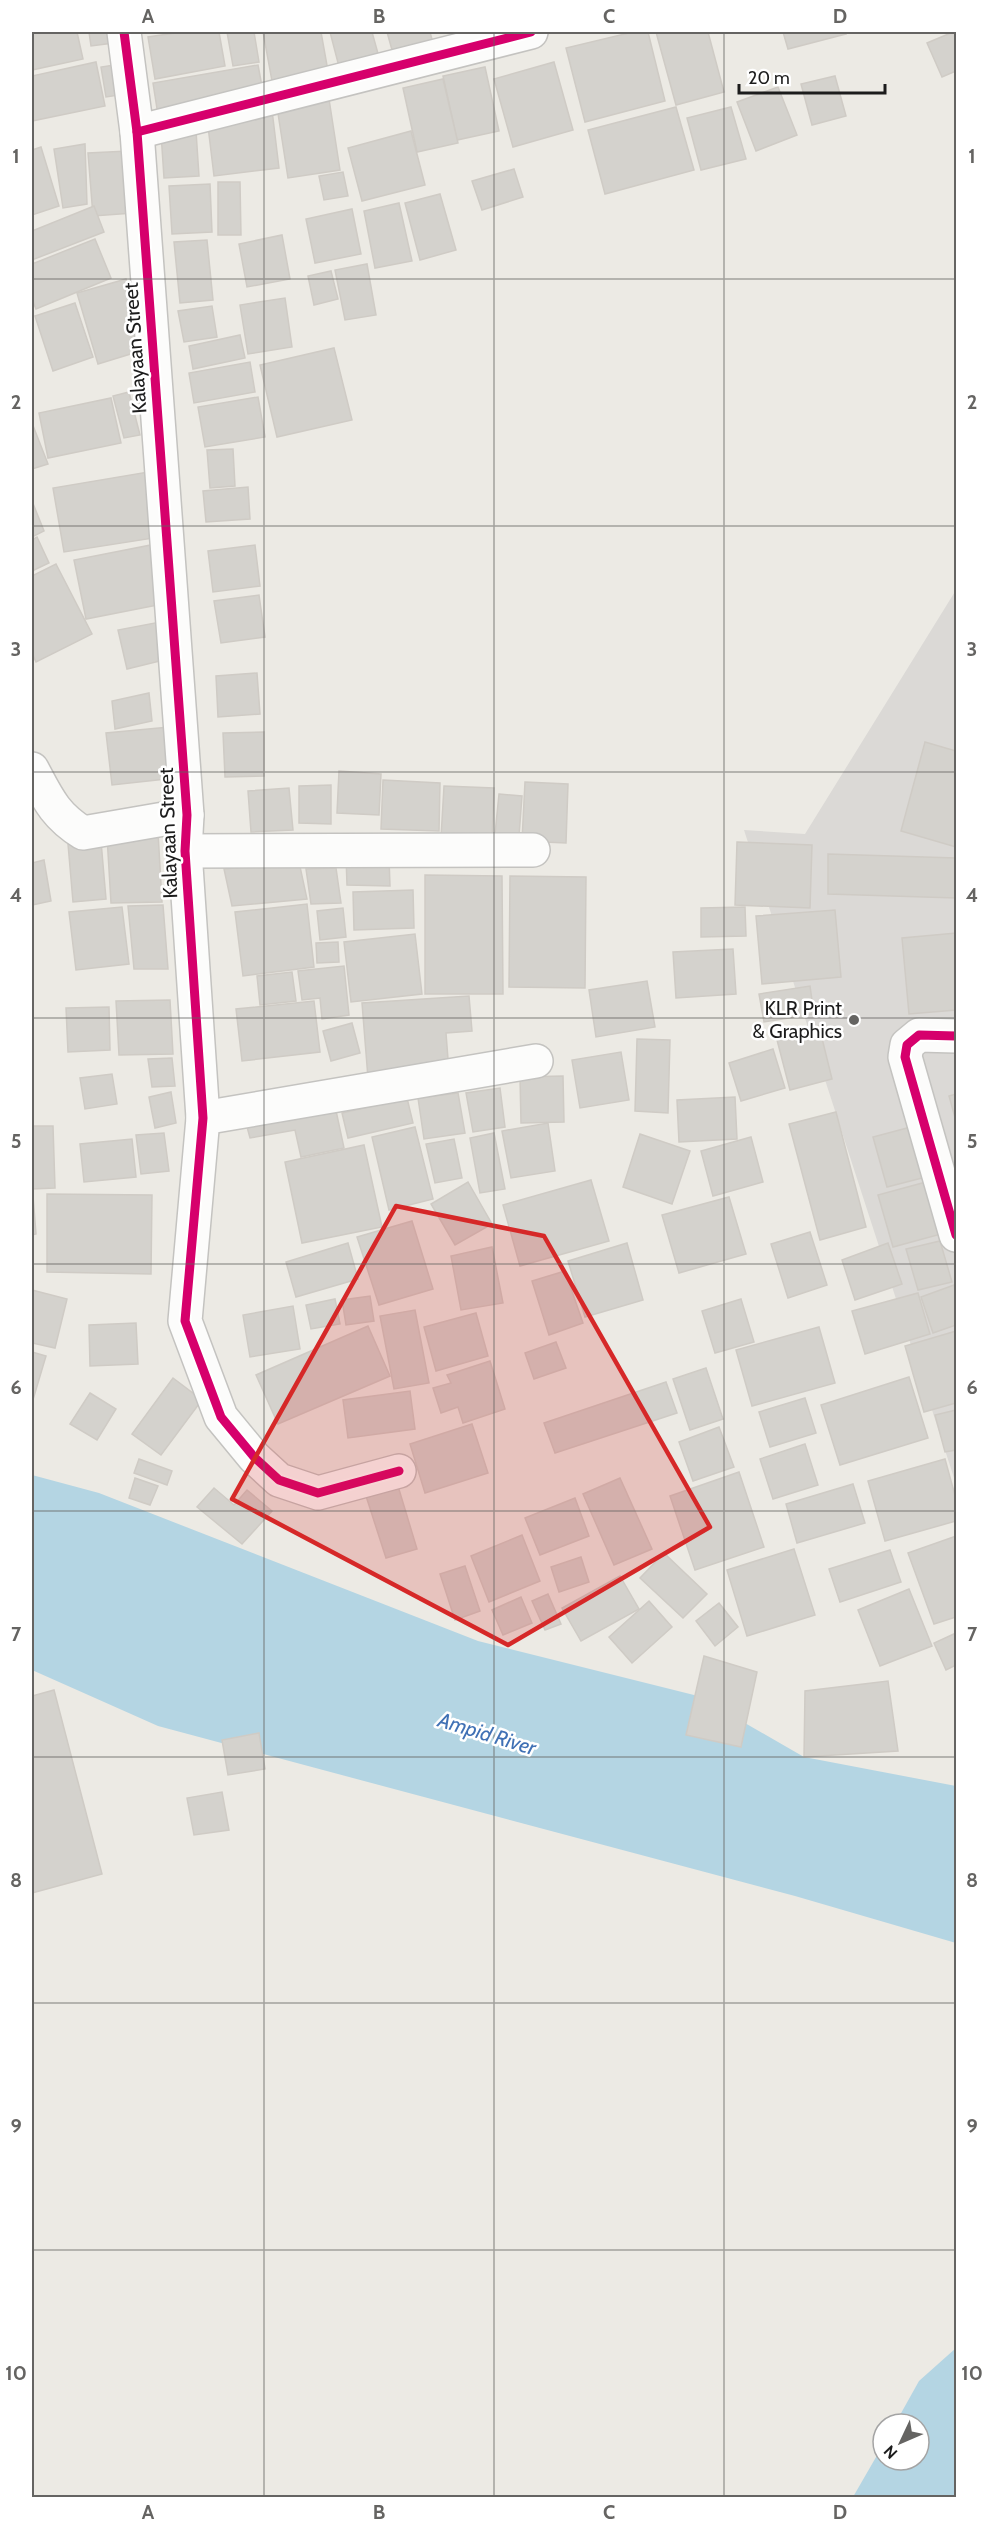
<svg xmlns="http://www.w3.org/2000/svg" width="988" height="2529" font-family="Cabin,sans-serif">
	<rect width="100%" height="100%" fill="#eceae4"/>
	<polygon fill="#dbd9d6" points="956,590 956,1484 744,830 805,834"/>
	<g fill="#b4d5e3">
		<polygon points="32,1475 99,1493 478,1641 698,1696 804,1757 956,1786 956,1943 795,1896 158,1726 32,1670"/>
		<polygon points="956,2348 956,2497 853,2497 883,2445 883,2460 919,2460 919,2424 895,2424 919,2381"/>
	</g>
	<g fill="#d4d2cd" stroke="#cfcbc5" stroke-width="1.5">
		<polygon points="32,32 77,32 83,59 32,70"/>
		<polygon points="89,32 119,32 121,42 91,46"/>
		<polygon points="182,32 219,32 225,66 155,79 148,37"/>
		<polygon points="227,32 254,32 259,62 233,66"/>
		<polygon points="263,32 321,32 328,71 272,81"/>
		<polygon points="330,32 372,32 382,68 342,78"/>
		<polygon points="387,32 430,32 434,47 394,57"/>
		<polygon points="633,32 648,32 665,101 585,122 566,48"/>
		<polygon points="656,32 708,32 724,92 676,105"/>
		<polygon points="783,32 845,32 846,34 788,49"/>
		<polygon points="953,32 956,32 956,71 942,77 927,43"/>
		<polygon points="96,62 105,106 32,121 32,76"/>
		<polygon points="554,62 573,130 513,147 494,79"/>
		<polygon points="120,64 126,94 106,97 101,67"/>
		<polygon points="258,65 264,97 158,115 153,83"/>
		<polygon points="485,67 499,131 457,140 443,76"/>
		<polygon points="835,76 846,116 812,125 801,84"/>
		<polygon points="443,79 458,143 417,152 403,88"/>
		<polygon points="778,87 797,135 756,151 737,102"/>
		<polygon points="329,99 340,170 288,178 277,107"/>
		<polygon points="676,107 694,170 605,194 588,130"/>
		<polygon points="731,107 746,159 701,170 687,118"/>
		<polygon points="272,110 279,168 214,176 207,118"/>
		<polygon points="196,131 199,176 164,178 161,133"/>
		<polygon points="411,131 425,185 362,201 348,148"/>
		<polygon points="85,144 87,204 63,208 54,149"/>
		<polygon points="41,147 59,206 32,215 32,150"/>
		<polygon points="128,151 133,213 93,216 88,153"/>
		<polygon points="514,169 523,197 482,210 472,181"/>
		<polygon points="343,172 348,196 324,200 319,176"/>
		<polygon points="218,182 240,182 241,235 218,235"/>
		<polygon points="210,184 212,232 172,234 169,186"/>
		<polygon points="440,194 456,250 420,260 405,203"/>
		<polygon points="399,203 412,261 375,268 364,211"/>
		<polygon points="94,206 104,232 32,260 32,231"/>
		<polygon points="352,209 361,254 315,263 306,219"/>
		<polygon points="282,235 290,279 247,287 239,244"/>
		<polygon points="95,239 111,278 36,309 32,299 32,264"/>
		<polygon points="207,240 213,300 180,303 174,242"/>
		<polygon points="367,264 376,315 345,320 335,270"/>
		<polygon points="331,271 338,299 314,305 308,276"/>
		<polygon points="126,279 147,349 98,364 77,293"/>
		<polygon points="285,298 292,347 248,354 240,305"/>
		<polygon points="75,303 93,357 53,371 35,316"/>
		<polygon points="212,306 217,337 184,342 178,311"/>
		<polygon points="240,335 245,358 193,369 189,346"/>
		<polygon points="334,348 352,420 277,437 260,365"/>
		<polygon points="250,362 255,392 194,403 189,373"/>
		<polygon points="129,392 140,435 124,438 113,396"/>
		<polygon points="258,397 265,437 205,447 198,407"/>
		<polygon points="111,398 121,443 48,458 39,413"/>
		<polygon points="32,423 48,464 32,469"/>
		<polygon points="233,449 235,486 210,488 207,450"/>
		<polygon points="148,472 160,537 64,552 53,488"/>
		<polygon points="248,487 250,519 206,522 203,491"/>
		<polygon points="32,501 44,531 32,537"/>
		<polygon points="37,537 49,563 32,571 32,540"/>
		<polygon points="156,544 168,603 86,619 74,560"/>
		<polygon points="255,545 260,586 213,592 208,551"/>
		<polygon points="56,564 92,634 36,662 32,653 32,576"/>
		<polygon points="259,595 265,637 221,643 214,601"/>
		<polygon points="160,622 168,659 127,669 118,630"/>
		<polygon points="257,673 260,714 218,717 216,676"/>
		<polygon points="149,693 152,721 115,729 112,701"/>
		<polygon points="169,727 175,778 112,785 106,733"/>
		<polygon points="264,732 264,776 225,777 223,733"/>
		<polygon points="925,742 956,751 956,847 901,831"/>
		<polygon points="339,771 381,774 379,815 337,813"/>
		<polygon points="383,780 440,783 439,831 381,829"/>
		<polygon points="525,782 568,784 566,843 522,841"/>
		<polygon points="331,785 331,824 299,823 299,786"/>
		<polygon points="444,786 494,788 492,840 441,838"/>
		<polygon points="289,788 293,830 251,832 248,791"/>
		<polygon points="499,794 522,796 519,836 495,834"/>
		<polygon points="158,832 162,902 111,903 107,836"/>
		<polygon points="101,841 106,899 73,902 68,844"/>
		<polygon points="737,842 812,845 810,908 735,905"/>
		<polygon points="828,854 956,858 956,898 828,894"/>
		<polygon points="346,856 389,858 390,886 347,885"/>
		<polygon points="44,860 51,901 32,905 32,863"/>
		<polygon points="299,862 307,899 232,906 224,869"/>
		<polygon points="336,868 341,903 311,904 306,869"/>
		<polygon points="425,875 502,876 503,994 425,994"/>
		<polygon points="510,876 586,877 585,988 509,987"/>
		<polygon points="413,890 414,928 354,930 353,892"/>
		<polygon points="307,904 314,967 243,976 235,912"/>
		<polygon points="163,905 168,969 134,969 128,906"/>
		<polygon points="122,907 129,964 76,970 69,912"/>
		<polygon points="745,907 746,936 701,937 701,908"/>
		<polygon points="343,908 346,937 320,940 317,911"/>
		<polygon points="835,910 841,977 762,984 756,916"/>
		<polygon points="956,933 956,1010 909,1014 902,938"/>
		<polygon points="415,934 422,994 351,1002 344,942"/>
		<polygon points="338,942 339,962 317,963 316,943"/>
		<polygon points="733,949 736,994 676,998 673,952"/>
		<polygon points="344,966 349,1015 322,1019 320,998 302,1000 298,971"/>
		<polygon points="292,972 296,1001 260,1005 257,976"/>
		<polygon points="647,981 655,1027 596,1037 589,990"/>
		<polygon points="810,986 814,1014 764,1022 759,994"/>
		<polygon points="469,996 472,1031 446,1033 449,1072 368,1078 362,1003"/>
		<polygon points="170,1000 173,1054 119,1055 116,1001"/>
		<polygon points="314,1001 320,1052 242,1061 236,1009"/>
		<polygon points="109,1007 110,1050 68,1052 66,1008"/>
		<polygon points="352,1023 360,1053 331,1061 323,1031"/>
		<polygon points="819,1026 832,1079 790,1090 776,1036"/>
		<polygon points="637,1039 670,1040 668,1113 635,1111"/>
		<polygon points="773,1049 785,1088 741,1101 729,1063"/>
		<polygon points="621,1052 629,1100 580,1108 572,1060"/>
		<polygon points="172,1058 175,1086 152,1087 148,1059"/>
		<polygon points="112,1074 117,1104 85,1109 80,1078"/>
		<polygon points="563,1076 564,1122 521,1123 520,1077"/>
		<polygon points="500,1088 505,1127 473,1132 466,1093"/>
		<polygon points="171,1092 176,1123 155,1128 149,1097"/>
		<polygon points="458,1093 465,1133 424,1139 418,1098"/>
		<polygon points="956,1094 956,1121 949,1096"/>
		<polygon points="735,1097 737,1139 679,1142 677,1100"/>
		<polygon points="407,1098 413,1123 348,1138 342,1113"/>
		<polygon points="335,1106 344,1148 301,1157 295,1130 250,1138 246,1123"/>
		<polygon points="836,1112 866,1227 820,1240 789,1124"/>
		<polygon points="548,1123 555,1171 511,1178 502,1131"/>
		<polygon points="32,1126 53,1126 55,1188 32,1189"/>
		<polygon points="415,1127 433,1199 389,1210 372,1137"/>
		<polygon points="911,1127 926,1177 887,1187 873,1137"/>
		<polygon points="164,1133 169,1171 141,1174 136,1135"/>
		<polygon points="494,1133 505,1189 480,1193 470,1138"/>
		<polygon points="640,1134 690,1151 672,1204 623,1187"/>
		<polygon points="751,1137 763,1182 713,1196 701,1151"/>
		<polygon points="132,1139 136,1177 84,1182 80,1144"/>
		<polygon points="454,1139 462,1178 435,1183 426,1144"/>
		<polygon points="364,1145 382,1227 302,1243 285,1162"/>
		<polygon points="591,1180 609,1241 520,1266 503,1205"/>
		<polygon points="468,1182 492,1224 455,1245 431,1204"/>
		<polygon points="926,1182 941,1234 893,1247 878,1195"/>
		<polygon points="47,1194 152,1195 151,1274 47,1272"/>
		<polygon points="33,1196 36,1234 32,1235 32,1197"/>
		<polygon points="729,1197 746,1254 679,1273 662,1215"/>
		<polygon points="412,1221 433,1289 379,1305 357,1237"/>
		<polygon points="810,1232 827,1285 788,1298 771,1244"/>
		<polygon points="940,1241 952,1282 918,1290 906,1249"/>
		<polygon points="348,1243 358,1279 296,1297 286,1262"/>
		<polygon points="627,1243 643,1300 585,1317 568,1261"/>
		<polygon points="888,1243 902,1284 855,1300 842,1260"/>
		<polygon points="492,1247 503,1303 461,1310 451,1256"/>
		<polygon points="565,1271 583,1323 549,1335 532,1281"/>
		<polygon points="954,1285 956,1294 956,1325 933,1333 921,1297"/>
		<polygon points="32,1290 67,1299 55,1348 32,1343"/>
		<polygon points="918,1293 930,1334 865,1354 852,1311"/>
		<polygon points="370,1296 374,1321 346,1325 342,1300"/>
		<polygon points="335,1299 340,1324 311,1329 306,1305"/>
		<polygon points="741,1299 754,1342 715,1353 702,1311"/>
		<polygon points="293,1306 300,1349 250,1357 243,1315"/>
		<polygon points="415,1310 429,1383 394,1389 380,1316"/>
		<polygon points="476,1313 488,1356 436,1371 424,1327"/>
		<polygon points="136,1323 138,1364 90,1366 89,1325"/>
		<polygon points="368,1326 390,1376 278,1424 256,1375"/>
		<polygon points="819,1327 835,1383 752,1406 736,1350"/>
		<polygon points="956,1331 956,1403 924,1412 905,1346"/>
		<polygon points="556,1342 566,1368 534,1379 525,1353"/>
		<polygon points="32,1352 46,1356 32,1403"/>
		<polygon points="490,1361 505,1409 463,1423 458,1407 441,1413 433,1388 451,1383 447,1375"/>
		<polygon points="706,1368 723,1419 690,1430 673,1379"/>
		<polygon points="909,1377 928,1438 840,1465 821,1405"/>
		<polygon points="173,1378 202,1400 161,1455 132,1434"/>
		<polygon points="666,1382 677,1413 555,1453 544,1423"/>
		<polygon points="410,1391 415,1429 348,1438 343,1400"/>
		<polygon points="90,1393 116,1409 97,1440 70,1424"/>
		<polygon points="805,1398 816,1433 770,1447 759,1412"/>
		<polygon points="956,1410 956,1450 945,1452 935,1415"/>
		<polygon points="472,1424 488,1473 425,1493 410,1444"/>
		<polygon points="719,1427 734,1467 693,1481 679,1442"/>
		<polygon points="805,1444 818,1485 773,1499 760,1459"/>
		<polygon points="139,1459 172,1471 167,1485 134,1473"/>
		<polygon points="945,1459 956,1499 956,1521 885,1541 868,1481"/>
		<polygon points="739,1472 764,1547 695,1570 670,1496"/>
		<polygon points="135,1478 158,1486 150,1505 129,1498"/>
		<polygon points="620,1478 652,1549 614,1565 583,1494"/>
		<polygon points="853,1484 865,1523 797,1543 786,1504"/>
		<polygon points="398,1486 417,1549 386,1558 366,1496"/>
		<polygon points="214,1488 234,1505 247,1490 272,1511 242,1544 197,1507"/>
		<polygon points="575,1498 589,1536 540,1555 525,1518"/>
		<polygon points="522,1535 540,1581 489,1602 471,1556"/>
		<polygon points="956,1536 956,1617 934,1624 908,1553"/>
		<polygon points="794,1549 815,1615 747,1636 727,1570"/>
		<polygon points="890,1550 901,1582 840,1602 829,1569"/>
		<polygon points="664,1553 707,1594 683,1618 640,1578"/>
		<polygon points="581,1557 589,1582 559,1592 551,1567"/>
		<polygon points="465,1566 480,1611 455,1620 440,1574"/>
		<polygon points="620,1576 639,1609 581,1641 562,1608"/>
		<polygon points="909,1589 932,1646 880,1666 858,1610"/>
		<polygon points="548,1594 561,1624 545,1630 532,1601"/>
		<polygon points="521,1597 532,1623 503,1635 492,1610"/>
		<polygon points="649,1601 672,1627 632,1663 609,1637"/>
		<polygon points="719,1603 738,1627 715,1646 696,1621"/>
		<polygon points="956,1633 956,1665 946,1670 934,1643"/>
		<polygon points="704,1656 757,1672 741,1747 686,1735"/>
		<polygon points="888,1681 898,1751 804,1757 805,1691"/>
		<polygon points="54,1690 102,1874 32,1893 32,1696"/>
		<polygon points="259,1733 265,1769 228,1775 222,1740"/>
		<polygon points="222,1792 229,1830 194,1835 187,1798"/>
	</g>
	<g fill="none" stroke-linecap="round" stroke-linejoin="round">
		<defs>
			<g id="minor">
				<polyline points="124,32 137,132 187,815 185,851 203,1118 185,1321 221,1417 254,1457 279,1480 318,1493 399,1471"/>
				<polyline points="137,132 531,32"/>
				<path d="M32 769C47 797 54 815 83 833L187 815"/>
				<polyline points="185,851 533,850"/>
				<polyline points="956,1036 919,1035 907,1045 905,1057 956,1235"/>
				<polyline points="203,1118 536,1061"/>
			</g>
		</defs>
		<use href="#minor" stroke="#c4c3c0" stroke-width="36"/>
		<use href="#minor" stroke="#fcfcfb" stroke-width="33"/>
		<defs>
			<g id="cycleway">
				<polyline points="124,32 137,132 187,815 185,851 203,1118 185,1321 221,1417 254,1457 279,1480 318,1493 399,1471"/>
				<polyline points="137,132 531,32"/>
				<polyline points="956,1036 919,1035 907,1045 905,1057 956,1235"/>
			</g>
		</defs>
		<use href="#cycleway" stroke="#fff" stroke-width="13"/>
		<use href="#cycleway" stroke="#d6006c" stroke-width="9"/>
	</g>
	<path fill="#d62828" fill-opacity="0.2" stroke="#d62828" stroke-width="4.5" stroke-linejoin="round" d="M396 1206 544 1236 710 1527 508 1645 232 1499Z"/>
	<path fill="none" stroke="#656462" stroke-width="1.5" stroke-opacity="0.55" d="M264 32V2498M494 32V2498M724 32V2498M32 279H956M32 526H956M32 772H956M32 1018H956M32 1264H956M32 1511H956M32 1757H956M32 2003H956M32 2250H956"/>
	<circle fill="#656462" stroke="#fff" stroke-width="2" cx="854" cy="1020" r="6"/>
	<g text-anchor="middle" stroke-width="5" stroke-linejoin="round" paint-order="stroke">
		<g font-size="20" fill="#1c1c1c" stroke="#fff">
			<text transform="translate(135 348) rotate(-94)" y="7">Kalayaan Street</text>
			<text transform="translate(168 833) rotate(-92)" y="7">Kalayaan Street</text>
		</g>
		<g font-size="20" fill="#1c1c1c" stroke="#fff" text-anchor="end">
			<text x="842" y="1015">KLR Print<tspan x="842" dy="23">&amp; Graphics</tspan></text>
		</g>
		<g font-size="21" font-style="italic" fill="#4071b5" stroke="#fff">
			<text transform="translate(487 1734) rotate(17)" y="7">Ampid River</text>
		</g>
	</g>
	<rect width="988" height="2529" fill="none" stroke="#ffffff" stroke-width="66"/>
	<g transform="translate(901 2442) rotate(226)"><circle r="28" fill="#ffffff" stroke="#a4a4a4" stroke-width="1.5"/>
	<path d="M0-4.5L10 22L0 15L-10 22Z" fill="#656462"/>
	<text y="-9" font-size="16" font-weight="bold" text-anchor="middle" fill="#1c1c1c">N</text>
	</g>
	<path d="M739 84v9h146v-9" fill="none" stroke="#1c1c1c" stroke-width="3"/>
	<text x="748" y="84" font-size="18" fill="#1c1c1c" stroke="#ffffff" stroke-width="4.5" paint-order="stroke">20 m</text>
	<rect x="33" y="33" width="922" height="2463" fill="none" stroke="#656462" stroke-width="2"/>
	<g font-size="20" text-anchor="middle" font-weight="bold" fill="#656462">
		<text x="148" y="23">A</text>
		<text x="379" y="23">B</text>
		<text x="609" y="23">C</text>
		<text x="840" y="23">D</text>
		<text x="16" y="163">1</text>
		<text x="972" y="163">1</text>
		<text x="16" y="409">2</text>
		<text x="972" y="409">2</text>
		<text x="16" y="656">3</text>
		<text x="972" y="656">3</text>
		<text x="16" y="902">4</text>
		<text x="972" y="902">4</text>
		<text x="16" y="1148">5</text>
		<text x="972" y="1148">5</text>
		<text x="16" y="1394">6</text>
		<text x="972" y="1394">6</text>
		<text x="16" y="1641">7</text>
		<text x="972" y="1641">7</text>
		<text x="16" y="1887">8</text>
		<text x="972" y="1887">8</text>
		<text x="16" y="2133">9</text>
		<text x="972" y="2133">9</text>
		<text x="16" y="2380">10</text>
		<text x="972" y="2380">10</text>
		<text x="148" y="2519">A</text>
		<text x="379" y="2519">B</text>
		<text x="609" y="2519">C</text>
		<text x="840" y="2519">D</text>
	</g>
</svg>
